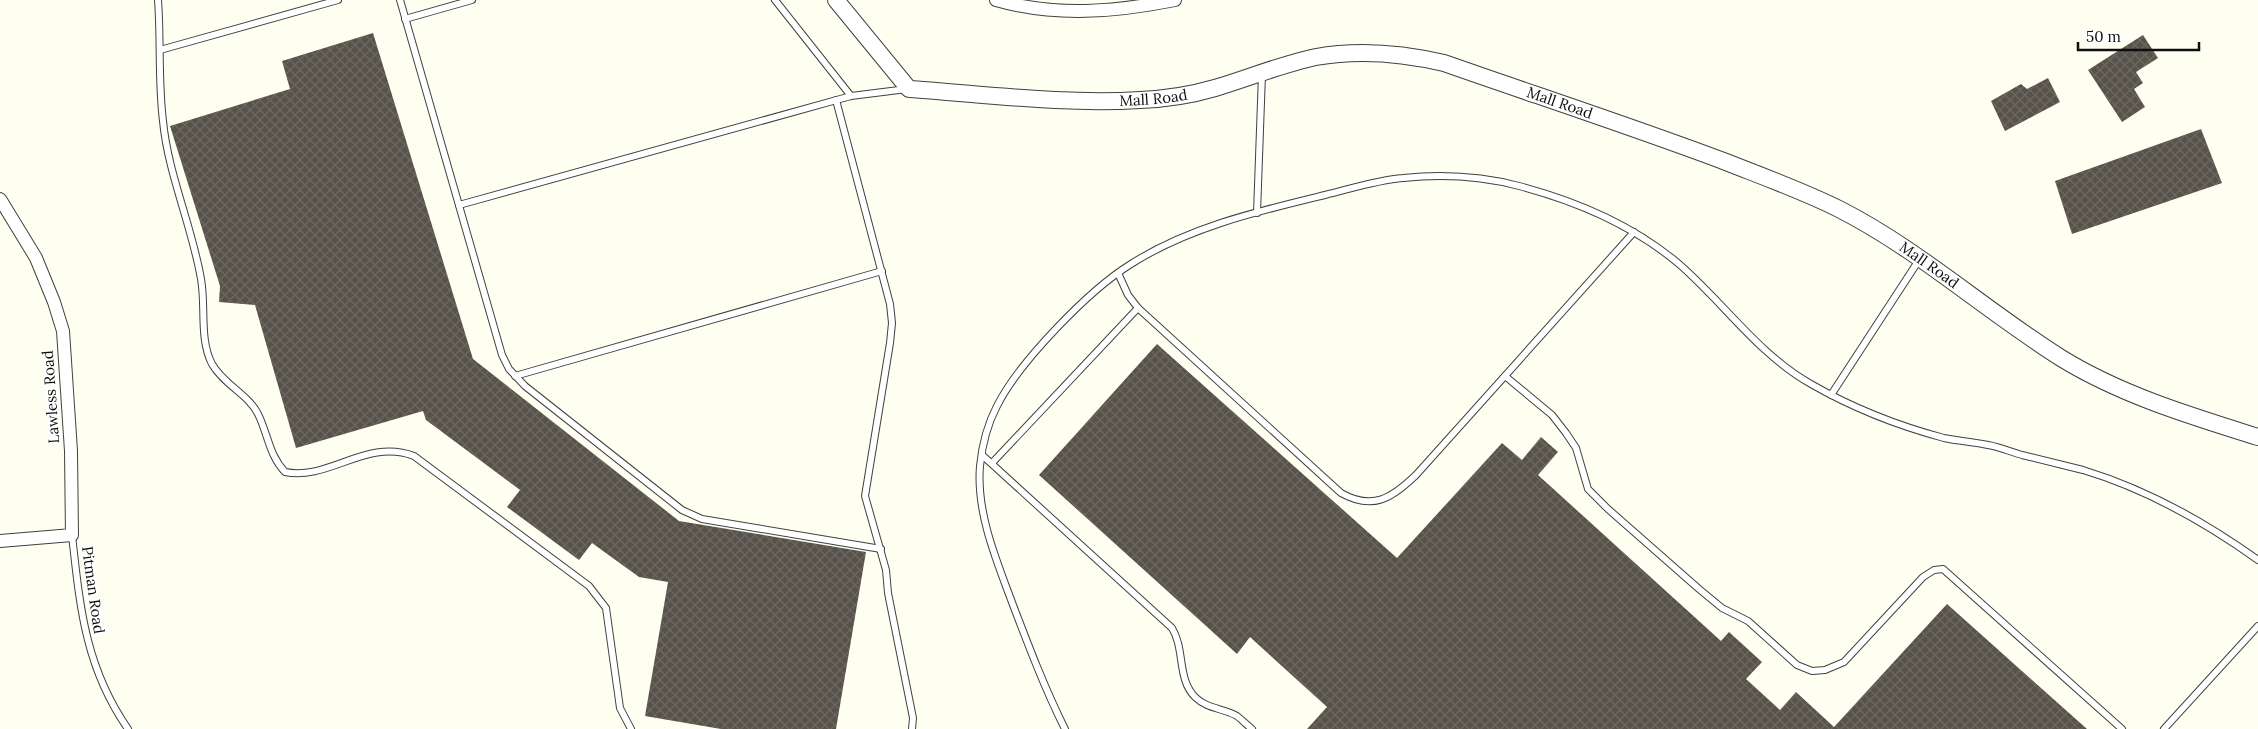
<svg xmlns="http://www.w3.org/2000/svg" width="2258" height="729" font-family="Lora,serif">
	<defs>
		<pattern id="building-cross-hatch" width="8" height="8" patternUnits="userSpaceOnUse" patternTransform="scale(1.25)"><rect width="8" height="8" fill="#58534a"/><path d="M0 0l8 8M0 8l8-8" fill="none" stroke="#6b6760"/></pattern>
	</defs>
	<rect width="100%" height="100%" fill="#fefff0"/>
	<g fill="url(#building-cross-hatch)">
		<polygon points="373,33 473,359 679,521 866,552 836,729 721,729 645,716 668,582 639,577 592,543 579,560 507,507 520,490 426,420 423,411 296,448 255,305 219,302 220,286 170,126 290,89 282,61"/>
		<polygon points="2143,35 2158,58 2136,72 2143,83 2134,89 2145,107 2122,122 2088,70"/>
		<polygon points="2048,78 2060,102 2005,131 1991,101 2021,84 2027,89"/>
		<polygon points="2201,129 2222,183 2072,234 2055,181"/>
		<polygon points="1157,344 1397,558 1502,443 1522,460 1541,437 1558,452 1538,475 1721,641 1729,632 1762,662 1746,679 1780,710 1796,692 1834,727 1947,604 2087,729 1307,729 1327,707 1250,637 1237,654 1039,475"/>
	</g>
	<g fill="none" stroke-linecap="round" stroke-linejoin="round">
		<defs>
			<g id="service">
				<path d="M158 0C161 40 158 81 163 121 168 174 192 226 201 279 206 306 199 339 212 364 224 385 248 394 258 414 268 434 269 455 285 472 329 481 366 438 414 456L589 586 606 608 620 708 631 729"/>
				<polyline points="400,0 502,355 509,369 525,386 682,510 702,519 881,549"/>
				<polyline points="775,0 851,96"/>
				<polyline points="405,19 472,0"/>
				<polyline points="160,50 338,0"/>
				<polyline points="836,100 890,304 892,323 890,343 865,496 886,570 888,593 913,718 912,729"/>
				<polyline points="459,205 851,96 907,89"/>
				<polyline points="1257,213 1262,74"/>
				<path d="M1118 273 1128 295 1138 308 1341 493C1373 511 1392 498 1416 475L1634 232"/>
				<polyline points="515,376 882,271"/>
				<polyline points="1505,376 1552,415 1566,433 1576,448 1588,489 1608,509 1699,589 1722,608 1748,621 1797,665 1812,671 1825,670 1844,662 1923,577 1934,570 1943,569 2122,729"/>
				<polyline points="1831,395 1919,260"/>
				<path d="M982 455 1172 628C1185 649 1177 679 1195 697 1207 709 1223 708 1237 716 1242 720 1247 725 1252 729"/>
				<polyline points="992,463 1138,308"/>
				<path d="M72 535C80 607 85 667 128 729"/>
				<path d="M1065 729C1045 689 1029 647 1013 605 997 562 976 513 980 466 982 446 987 425 997 406 1019 362 1089 290 1131 264 1189 227 1259 211 1325 195 1350 189 1377 180 1403 178 1442 174 1481 176 1519 186 1576 201 1633 225 1679 264 1724 303 1758 354 1811 384 1851 407 1899 426 1944 438 1958 441 1974 442 1988 445 2000 447 2011 452 2022 455 2043 460 2063 465 2083 470 2146 489 2205 522 2258 560"/>
				<polyline points="2164,729 2258,626"/>
			</g>
			<g id="minor">
				<path d="M996 0C1056 17 1115 12 1175 0"/>
				<polyline points="0,199 36,258 54,302 63,331 71,451 72,535 0,541"/>
			</g>
			<g id="tertiary">
				<path id="s1" d="M836 0 909 89C984 94 1065 105 1140 100 1165 99 1191 95 1215 88 1249 78 1282 64 1316 57 1360 49 1401 53 1444 63 1538 96 1633 127 1726 162 1764 177 1803 191 1839 209 1918 249 1986 311 2061 358 2121 395 2191 416 2258 437"/>
			</g>
		</defs>
		<use href="#service" stroke="#414141" stroke-width="8"/>
		<use href="#minor" stroke="#414141" stroke-width="14"/>
		<use href="#tertiary" stroke="#414141" stroke-width="18"/>
		<use href="#service" stroke="#fff" stroke-width="6"/>
		<use href="#minor" stroke="#fff" stroke-width="12"/>
		<use href="#tertiary" stroke="#fff" stroke-width="16"/>
	</g>
	<g text-anchor="middle" stroke-width="5" stroke-linejoin="round" paint-order="stroke">
		<g font-size="15" fill="#0e0e0e" stroke="#fff">
			<text dy="5" stroke="none"><textPath href="#s1" startOffset="360">Mall Road</textPath></text>
			<text dy="5" stroke="none"><textPath href="#s1" startOffset="780">Mall Road</textPath></text>
			<text dy="5" stroke="none"><textPath href="#s1" startOffset="1185">Mall Road</textPath></text>
			<text transform="translate(51 397) rotate(-94)" y="5">Lawless Road</text>
			<text transform="translate(93 590) rotate(82)" y="5">Pitman Road</text>
		</g>
	</g>
	<path d="M2078 42v8h121v-8" fill="none" stroke="#0e0e0e" stroke-width="2.5"/>
	<text x="2086" y="42" font-size="15" fill="#0e0e0e" stroke="#ffffff" stroke-width="4" paint-order="stroke">50 m</text>
</svg>
